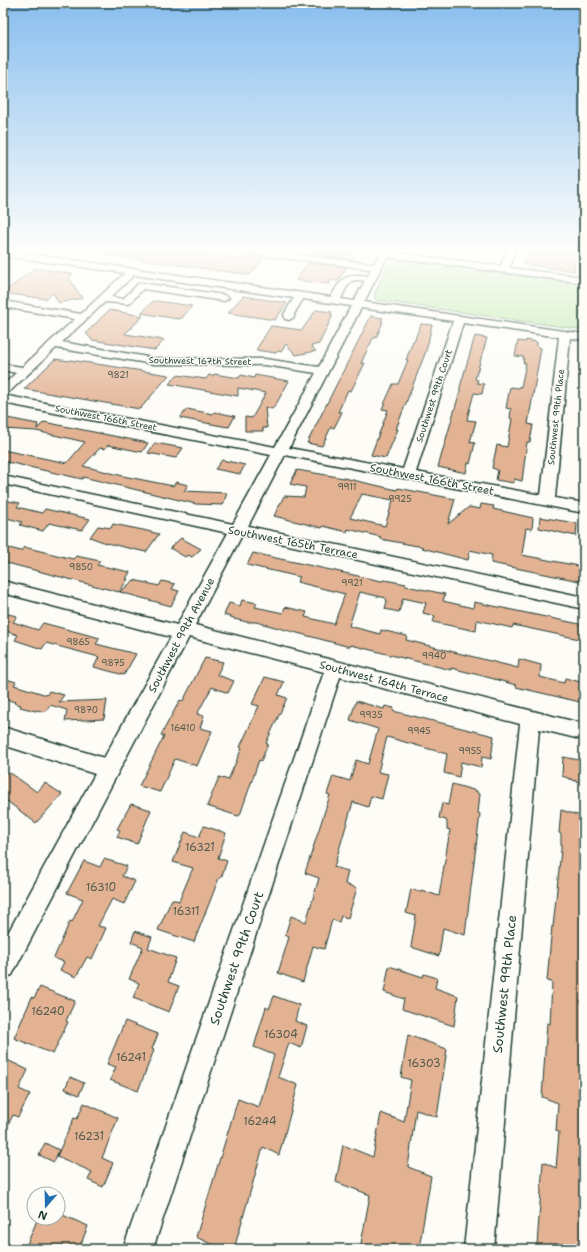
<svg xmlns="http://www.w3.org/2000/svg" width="587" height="1252" font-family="'Shantell Sans',sans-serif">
	<rect width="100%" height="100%" fill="#fdfcf7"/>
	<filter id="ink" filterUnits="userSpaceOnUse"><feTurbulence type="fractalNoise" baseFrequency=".025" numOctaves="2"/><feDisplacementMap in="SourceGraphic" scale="8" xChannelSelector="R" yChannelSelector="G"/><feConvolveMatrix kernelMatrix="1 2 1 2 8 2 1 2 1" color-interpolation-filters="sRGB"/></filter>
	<g filter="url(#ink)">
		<polygon fill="#b8e6a4" stroke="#6c926c" points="393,259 584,283 584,330 376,300 374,295 390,260"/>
		<g fill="#e2b293" stroke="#1f3d34" fill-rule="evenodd">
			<polygon points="102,248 170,248 246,259 246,255 265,257 250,275 102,254"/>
			<polygon points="318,248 359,248 352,260 313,255"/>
			<polygon points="559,248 576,248 574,271 523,264 527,250 558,254"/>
			<polygon points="308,263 347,267 338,281 331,280 329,284 296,280"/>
			<polygon points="35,268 73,274 69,278 82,298 59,303 53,293 46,299 3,293"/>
			<polygon points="243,296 274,301 287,303 275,320 228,313"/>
			<polygon points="156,301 178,304 192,306 182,318 178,319 141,313 152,302"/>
			<polygon points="109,310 143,316 125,334 164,340 155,350 92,340 86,333"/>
			<polygon points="316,310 332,312 330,315 333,315 319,344 311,346 316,351 296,355 286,344 281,352 278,351 276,353 256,350 271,326 302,330"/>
			<polygon points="371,316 383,318 381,322 383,322 376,338 373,338 361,363 365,363 351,391 348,390 338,412 342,412 334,428 331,427 322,446 307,443"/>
			<polygon points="421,324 432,325 426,351 396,429 398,429 386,458 371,455 388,410 382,409 393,384 398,384 408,360 406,360 413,341 414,341"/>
			<polygon points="475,336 487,338 475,379 478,380 477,383 484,384 482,394 474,393 468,415 467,420 476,421 470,442 475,443 470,464 468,463 466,473 438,467 460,391 460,387"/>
			<polygon points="526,340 537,342 537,346 541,348 528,424 533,425 530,442 527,442 522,481 514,479 514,483 496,480 498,470 492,468 497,445 507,447 512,419 510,418 511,409 506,408 510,387 519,388 519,386 521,387 526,363 523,363 524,357 515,356 518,341 526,342"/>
			<polygon points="55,359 69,361 70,360 169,375 140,409 24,389"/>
			<polygon points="214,374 239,378 241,375 254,378 255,375 289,381 275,406 272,409 265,407 267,428 263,428 263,431 245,431 245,417 252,418 266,393 238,388 238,396 169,384 177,375 206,379 209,375 213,376"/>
			<polygon points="187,409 213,414 214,412 235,416 229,427 222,426 180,418"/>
			<polygon points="7,418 38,424 37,429 44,422 148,443 142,452 108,445 105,449 100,448 83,466 123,476 173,486 176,482 188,485 184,491 227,493 223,505 196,504 83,477 82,479 3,461 3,450 67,463 85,442 36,431 3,429 3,424"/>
			<polygon points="155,443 183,448 176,458 148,453"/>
			<polygon points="222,460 245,465 240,474 215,469"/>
			<path d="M297 470 344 478 397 490 398 488 455 499 448 524 469 507 480 509 481 504 494 506 493 509 533 518 532 529 526 528 522 555 584 567V582L491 563 492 555 470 550 468 560 422 548 423 547 380 539 381 537 348 529 347 532 323 526 322 528 274 516 284 496 304 497 306 487 290 484ZM362 494 393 500 385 526 350 518Z"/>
			<polygon points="3,500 20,503 17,507 42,513 45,509 90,519 82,530 49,523 43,531 20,525 22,522 7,518 3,523"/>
			<polygon points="540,517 575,523 577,524 576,536 539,528"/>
			<polygon points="113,524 143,530 159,534 146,552 106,543 90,537 98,526 111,528"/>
			<polygon points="181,538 201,549 192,557 188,555 185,557 170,548"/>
			<polygon points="24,547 73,559 76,556 100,561 97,565 130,572 126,579 128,579 119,592 3,562 3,549 7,550 9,548 21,551"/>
			<polygon points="253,553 381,581 385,580 406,584 406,586 445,594 443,601 473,608 474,602 584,625 584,640 513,625 512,628 477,620 476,631 433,622 435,616 423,613 426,603 403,598 399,612 385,609 387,601 386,600 386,598 360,592 349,626 380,634 381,630 407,636 406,640 518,668 519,659 541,665 540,677 564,683 565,678 584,683 584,703 516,687 516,685 483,676 451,668 451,670 351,645 350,647 256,622 247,622 234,619 234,618 224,615 229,603 240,606 242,600 257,603 255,607 283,613 285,607 307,612 305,617 334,624 345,594 297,582 300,577 247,565"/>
			<polygon points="134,580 159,586 162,581 175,584 172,589 179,591 171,606 120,592"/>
			<polygon points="3,613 17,616 13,622 38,630 43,623 100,638 96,644 136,654 124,675 94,667 99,657 46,643 42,649 15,640 18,635 6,631 3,635"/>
			<polygon points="205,658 223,662 217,675 234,681 228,693 212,687 197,714 204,716 200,728 212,731 197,766 175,759 160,792 139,786 164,736 161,735 180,700 183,701"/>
			<polygon points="265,677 284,682 278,695 287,698 266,743 268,744 261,761 259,760 240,815 238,816 207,806 219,777 228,780 242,748 240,747 259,706 252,704"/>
			<polygon points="3,678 16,682 14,685 47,695 49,691 64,695 59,702 107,700 104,719 65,721 67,710 50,705 45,712 37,710 36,711 20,707 21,705 14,703 15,702 5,699 3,702"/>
			<polygon points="356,701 384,709 385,706 394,708 393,711 494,736 491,759 482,757 481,767 461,762 459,777 444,773 447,754 387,737 378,772 388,774 382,799 371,796 368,807 353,802 334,867 348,871 345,884 357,888 348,918 341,916 339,922 332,920 324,949 313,946 303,982 278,973 289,937 285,935 291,916 306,922 319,878 305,873 330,795 327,794 333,776 350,781 356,760 368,764 378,729 350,720"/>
			<polygon points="563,757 584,761 584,784 562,776"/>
			<polygon points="3,772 12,774 37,792 45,783 62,794 36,823 3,798"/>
			<polygon points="452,784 477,791 477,793 480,794 478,813 480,814 465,935 443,928 439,956 411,947 416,916 406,913 411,889 420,892 421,890 439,896 450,830 447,829 447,822 446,820 439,818 442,803 448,805"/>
			<polygon points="131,804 151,810 137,844 117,837 120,830 117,829"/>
			<polygon points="561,810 584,817 583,958 584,958 584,1059 582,1059 581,1083 584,1084 584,1162 582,1161 580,1213 584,1215 584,1249 547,1249 537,1245 543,1162 556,1168 559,1132 556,1131 558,1103 542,1097 547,1023 550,1024 552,982 547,981 552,926 553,927 561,850 561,834 559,833"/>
			<polygon points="204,826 226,833 218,858 227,861 221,878 219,878 194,942 158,930 172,899 179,901 193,868 173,862 185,832 199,837"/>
			<polygon points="104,859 127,866 122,876 135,881 124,904 112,899 98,926 106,928 92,959 87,957 76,977 60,970 64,962 54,958 70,921 72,922 83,899 67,893 84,861 100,867"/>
			<polygon points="135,931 152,937 148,948 176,958 168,982 179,986 169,1012 133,998 139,983 129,979 143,947 131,942"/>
			<polygon points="389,966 423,977 424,974 437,978 435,988 458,996 454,1026 402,1009 404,999 384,992"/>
			<polygon points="40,987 75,1001 66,1021 68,1022 53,1054 14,1038 32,997 34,998"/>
			<polygon points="274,996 299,1005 295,1021 307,1026 301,1048 289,1043 278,1077 298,1085 279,1155 263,1147 234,1249 222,1249 196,1237 238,1099 259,1107 274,1055 254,1047 266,1007 269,1009"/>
			<polygon points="125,1021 158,1034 152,1049 154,1050 138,1091 110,1080 116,1067 107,1064"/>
			<polygon points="408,1035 447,1049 437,1117 416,1110 408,1167 431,1176 419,1249 360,1249 370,1195 336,1182 343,1145 373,1157 381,1113 404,1122 411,1080 401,1077"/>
			<polygon points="3,1058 28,1070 19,1089 30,1094 18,1117 13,1115 3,1135"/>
			<polygon points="70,1077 84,1083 79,1095 65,1089"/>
			<polygon points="84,1103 118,1118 102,1158 113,1163 103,1187 88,1180 92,1172 57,1156 74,1118 77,1119"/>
			<polygon points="45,1143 59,1150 54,1162 39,1155"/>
			<polygon points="58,1213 88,1226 79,1249 25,1249 38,1218 58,1218"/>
		</g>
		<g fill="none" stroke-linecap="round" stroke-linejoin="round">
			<defs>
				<path id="minor" d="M222 248H248L374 264 383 248H391L389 252 501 266 507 248H515L510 268 584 277V283L387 257 364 302 584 334V340L570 338 555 498 584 503V513L285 455 248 526 584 597V609L242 535 195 625 584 724V740L539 729 494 1249H464L520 724 340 677 153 1249H123L324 672 189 637 12 975 3 978V942L95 774 3 745V727L104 758 171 637 3 593V581L177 625 228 533 3 484V476L233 524 271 455 3 403V395L275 447 316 373 265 365 153 364 56 348 7 394 3 395V385L16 373 3 370V364L22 367 75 319 3 307V301L81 314 125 273 3 256V250L331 297C340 279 347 272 368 276L371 269 227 251ZM134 275 294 298 284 314 285 319 289 320 294 317V314L303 299 351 306 319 367 265 359 153 358 62 342 105 302 129 304 143 289 224 301 229 298 224 295 141 283 138 284 123 299 111 297ZM358 280 365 281 354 301 341 299 345 290 351 281ZM361 308 453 321 403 469 289 448ZM463 323 559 337 541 495 416 472Z"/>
			</defs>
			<use href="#minor" stroke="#1f3d34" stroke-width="3"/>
			<use href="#minor" fill="#fdfcf7" fill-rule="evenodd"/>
		</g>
	</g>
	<linearGradient id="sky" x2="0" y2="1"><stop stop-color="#89beef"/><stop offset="0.59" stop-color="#fefefb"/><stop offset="1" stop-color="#fefefb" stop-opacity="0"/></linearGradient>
	<rect width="587" height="423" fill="url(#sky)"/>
	<g text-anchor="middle" stroke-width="3" stroke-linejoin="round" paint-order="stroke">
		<g font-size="9" fill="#1f3d34" stroke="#fdfcf7">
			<text transform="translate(200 361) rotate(1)" y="3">Southwest 167th Street</text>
			<text transform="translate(434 396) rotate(-72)" y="3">Southwest 99th Court</text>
			<text transform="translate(556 417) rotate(-84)" y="3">Southwest 99th Place</text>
			<text transform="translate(106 418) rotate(11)" y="3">Southwest 166th Street</text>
		</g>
		<g font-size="9" fill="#505a4c">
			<text x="118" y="378">9821</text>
			<text x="347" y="490">9911</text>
			<text x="400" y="502">9925</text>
			<text x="81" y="570">9850</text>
			<text x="352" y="586">9921</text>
			<text x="78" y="645">9865</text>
			<text x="434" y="659">9940</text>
			<text x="113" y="666">9875</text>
			<text x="86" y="713">9870</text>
			<text x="371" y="718">9935</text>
			<text x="183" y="731">16410</text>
			<text x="419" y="734">9945</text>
			<text x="470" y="754">9955</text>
		</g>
		<g font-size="11" fill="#1f3d34" stroke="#fdfcf7">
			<text transform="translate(432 479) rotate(11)" y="4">Southwest 166th Street</text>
			<text transform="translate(293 542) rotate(11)" y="4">Southwest 165th Terrace</text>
			<text transform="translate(181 635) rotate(-62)" y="4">Southwest 99th Avenue</text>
			<text transform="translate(384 681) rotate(15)" y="4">Southwest 164th Terrace</text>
		</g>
		<g font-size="11" fill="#505a4c">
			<text x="200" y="851">16321</text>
			<text x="101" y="891">16310</text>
			<text x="186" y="915">16311</text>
			<text x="48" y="1015">16240</text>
			<text x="281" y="1038">16304</text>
			<text x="131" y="1061">16241</text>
			<text x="424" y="1067">16303</text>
			<text x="260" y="1125">16244</text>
			<text x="89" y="1140">16231</text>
		</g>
		<g font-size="13" fill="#1f3d34" stroke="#fdfcf7">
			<text transform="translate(236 958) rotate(-71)" y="5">Southwest 99th Court</text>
			<text transform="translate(504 984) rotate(-84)" y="5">Southwest 99th Place</text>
		</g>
	</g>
	<rect width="587" height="1252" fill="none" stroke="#fdfcf7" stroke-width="16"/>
	<rect x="8" y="8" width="571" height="1236" fill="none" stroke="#1f3d34" stroke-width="1.5" filter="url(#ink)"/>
	<g transform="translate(46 1206) rotate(200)"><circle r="19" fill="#fdfcf7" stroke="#a4b0a9"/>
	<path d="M0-3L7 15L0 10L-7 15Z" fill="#1f6fb2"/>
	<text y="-6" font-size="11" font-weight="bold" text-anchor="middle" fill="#1f3d34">N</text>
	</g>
</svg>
